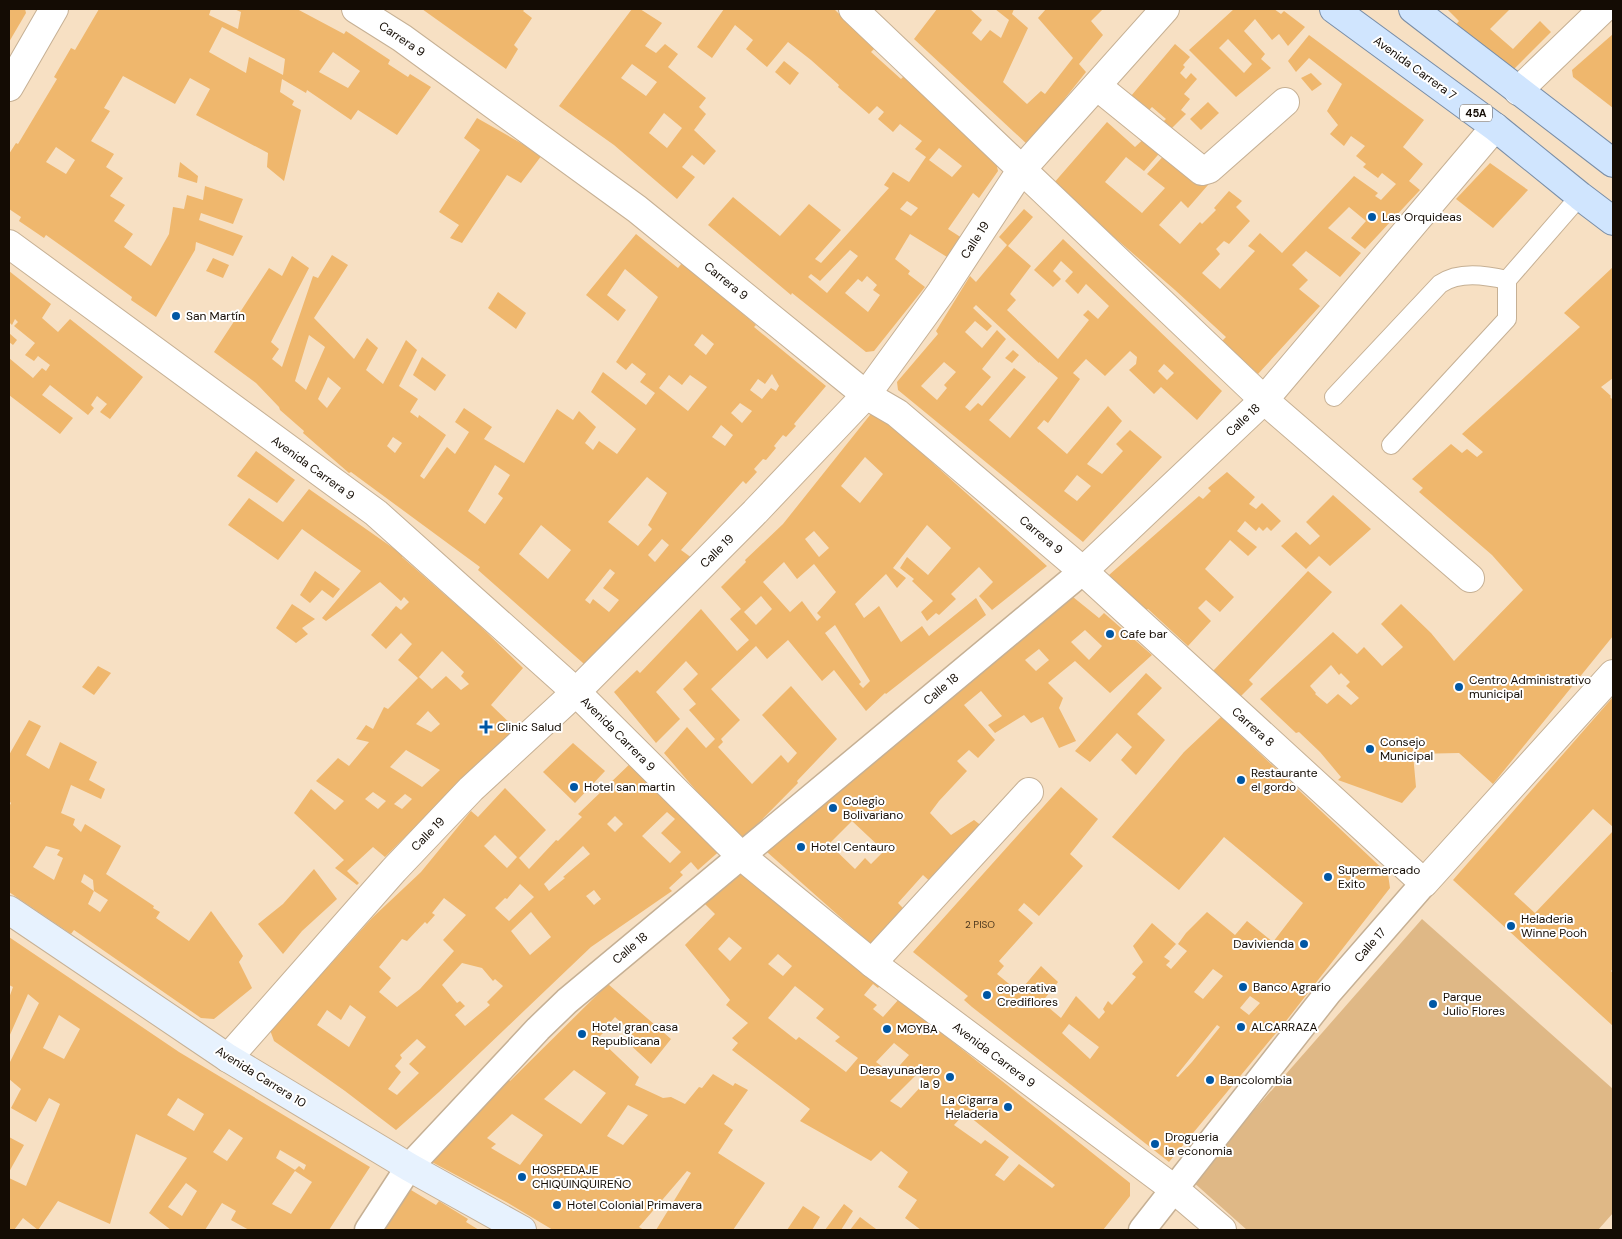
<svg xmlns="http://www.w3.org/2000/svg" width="1622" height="1239" font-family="'DM Sans',sans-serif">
	<rect width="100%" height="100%" fill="#f7e0c3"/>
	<polygon fill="#dfb886" points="1422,919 1613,1089 1613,1213 1598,1230 1247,1230 1192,1181"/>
	<g fill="#efb76d" fill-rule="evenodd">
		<polygon points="9,9 25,9 26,13 9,42"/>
		<path d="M99 9H211L209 15 238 29 241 12 234 9H297L344 34 346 31 390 60 388 64 408 77 410 74 431 87 397 135 358 110 351 120 307 90 306 93 282 79 280 92 294 101 292 105 301 110 284 181 267 167 268 153 196 115 210 89 190 78 175 104 123 76 104 108 110 111 91 141 114 154 106 167 123 178 110 196 125 205 114 221 133 234 124 247 151 266 169 234 173 207 184 209 187 195 203 200 205 186 243 199 233 224 201 213 199 220 243 236 233 256 196 242 195 250 156 317 131 300 132 297 70 252 46 235 44 238 19 221 21 217 9 209V154L16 143 18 144 57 79 54 77 71 48 75 50ZM222 27 285 59 283 75 249 57 246 73 209 52ZM333 52 360 71 348 88 319 72ZM56 147 75 160 66 174 46 162Z"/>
		<polygon points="422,9 525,9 523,11 532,18 514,45 518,49 506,69"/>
		<path d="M632 9H640L662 23 645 46 656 53 665 44 678 54 668 67 706 98 699 107 706 114 694 130 716 151 704 165 692 155 682 167 695 177 677 199 614 145 559 106ZM632 64 657 82 646 96 621 78ZM664 113 682 128 667 148 649 133Z"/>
		<path d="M724 9H834L875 48 871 52 901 79 904 76 995 158 998 171 979 198 973 193 948 229 962 238 947 257 910 234 895 259 910 271 908 274 925 287 874 351 866 352 792 293 791 295 708 225 733 197 780 236 809 204 841 230 815 259 821 263 889 188 884 185 893 172 909 182 926 157 915 149 922 141 900 124 893 132 878 119 884 112 877 106 869 114 838 87 839 85 811 60 788 42 767 67 746 49 753 40 735 25 712 58 697 47ZM939 148 962 166 952 177 929 160ZM907 201 918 208 911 216 900 209ZM850 250 858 256 827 293 808 277 811 274 820 281ZM867 276 877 285 873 290 880 295 868 312 845 293 858 279 862 282Z"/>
		<polygon points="937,9 970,9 982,20 972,33 981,41 990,30 1001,38 1009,20 995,9 1014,9 1012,14 1028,28 1003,82 1027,104 1041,91 1045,94 1073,58 1038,18 1046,9 1103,9 1091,21 1103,35 1079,64 1086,72 1028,145 914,39"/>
		<path d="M1234 9H1274L1281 14 1284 11 1305 27 1288 46 1279 34 1272 40 1255 19 1244 31 1265 54 1261 59 1271 68 1236 97 1189 50ZM1228 39 1252 64 1244 73 1219 48Z"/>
		<polygon points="1447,9 1510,9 1490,29 1513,49 1540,21 1551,32 1514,69 1504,70 1454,27 1459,21"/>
		<polygon points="1613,34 1613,108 1573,77 1572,70"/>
		<polygon points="1309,35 1424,120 1403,147 1423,164 1409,181 1420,190 1365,249 1351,238 1366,221 1349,207 1328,228 1361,253 1340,277 1306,251 1292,265 1308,280 1299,289 1320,306 1258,374 1222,341 1226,337 1175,290 1053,184 1107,122 1135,147 1149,134 1164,148 1144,171 1126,157 1105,182 1142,213 1165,188 1147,174 1168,151 1208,185 1188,208 1181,201 1159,225 1180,244 1200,222 1202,224 1216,210 1214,208 1229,191 1242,201 1236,207 1250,221 1229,244 1224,241 1216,249 1220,254 1202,273 1220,289 1255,251 1248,246 1260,233 1282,253 1354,176 1378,193 1375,196 1381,200 1396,184 1382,173 1378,178 1363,167 1366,164 1356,156 1365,146 1351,136 1344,146 1330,134 1338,125 1327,111 1342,84 1309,58 1296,72 1288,61"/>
		<polygon points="1175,44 1190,57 1183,65 1185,67 1180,73 1186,79 1191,73 1197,79 1184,94 1190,99 1181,110 1186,114 1163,137 1154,130 1166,119 1152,107 1147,112 1131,96"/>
		<polygon points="784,61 799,73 790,85 775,72"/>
		<polygon points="1311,73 1322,84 1312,91 1301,78"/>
		<polygon points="1208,102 1219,113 1201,130 1190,119"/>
		<polygon points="477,118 542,155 521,183 507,175 462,243 450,238 459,225 439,212 480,150 464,138"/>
		<polygon points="180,162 198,176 197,183 178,177"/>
		<polygon points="1490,163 1528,190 1493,228 1456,199"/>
		<path d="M1024 209 1033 217 1008 246 1031 266 1010 294 1016 300 1007 310 1058 359 1089 320 1083 315 1088 310 1098 319 1109 306 1086 284 1078 294 1065 281 1073 272 1061 261 1053 271 1061 279 1053 287 1034 270 1063 239 1222 391 1197 420 1161 387 1154 394 1129 370 1136 364 1137 357 1130 351 1105 376 1086 359 1073 373 1080 379 1048 423 1044 420 1037 428 1067 454 1108 406 1122 421 1087 464 1102 474 1123 451 1116 444 1130 430 1162 457 1083 542 898 390 897 382 938 334 936 331 970 276 976 282 1007 245 999 237ZM976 305 1039 363V362L1058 378 1010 438 989 420 1026 377 1014 368 982 406 978 403 970 411 965 407 991 377 982 369 1006 339 997 330 982 348 965 332 975 321 987 331 992 326 973 308ZM944 362 956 372 944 385 947 388 937 400 921 386ZM1164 364 1174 373 1167 380 1158 371ZM1077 475 1091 486 1077 501 1064 491Z"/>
		<path d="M636 234 678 268 682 263 756 325 754 327 826 386 794 424 796 426 786 437 783 435 774 446 776 448 766 460 763 459 754 469 757 472 746 484 743 481 681 550 692 558 592 671 478 570 480 567 351 472 349 473 303 433 304 431 280 410 279 407 256 383 214 352 269 268 282 276 292 256 309 268 271 342 279 349 272 359 282 367 313 276 318 278 332 255 348 265 314 318 354 359 367 338 378 348 366 370 383 384 406 340 417 350 399 386 418 399 410 412 418 418 419 415 446 435 420 476 424 479 447 447 455 454 469 432 455 422 464 408 492 427 484 439 524 463 557 409 573 420 579 411 596 427 585 443 593 450 599 441 617 454 636 429 591 392 603 372 646 405 655 393 640 382 646 374 632 363 626 370 616 362 658 297 625 269 607 295 626 310 618 321 586 295ZM702 334 714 344 706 355 694 345ZM309 335 325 347 306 390 295 381ZM772 374 779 386 776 391 771 388 762 399 750 390 758 379 765 384ZM669 375 682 385 690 375 707 387 688 411 659 388ZM328 377 341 388 327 408 318 399ZM740 403 752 411 742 423 731 413ZM721 425 733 435 725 446 712 437ZM393 437 402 443 395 453 387 446ZM495 465 510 475 498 494 503 498 485 524 468 511ZM647 477 667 493 648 525 652 529 638 546 608 522ZM541 525 571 550 548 579 519 554ZM662 539 669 545 655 562 648 555ZM610 569 615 573 603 588 619 600 609 612 593 599 590 604 585 600Z"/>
		<polygon points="213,258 229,265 223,278 206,271"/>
		<path d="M1613 267V378L1601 387 1611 396 1610 397 1613 400V636L1493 784 1459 753 1413 754 1416 787 1402 803 1338 780 1341 777 1320 752 1299 732 1296 733 1260 699 1333 632 1357 654 1364 647 1382 666 1403 647 1381 624 1401 604 1431 633 1454 661 1523 590 1492 555 1419 492 1423 488 1412 479 1451 444 1462 453 1467 449 1477 457 1483 452 1462 434 1580 327 1564 313ZM1331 665 1339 675 1341 673 1350 682 1346 686 1359 698 1351 705 1338 694 1327 704 1315 694 1316 693 1310 686Z"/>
		<polygon points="9,271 51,304 42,318 58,332 70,319 143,377 110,419 100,412 107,404 97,396 91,405 94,408 88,415 50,385 42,395 73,418 60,434 9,395 9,358 33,378 42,368 46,371 50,365 38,356 34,361 25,355 35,343 14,326 18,322 15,319 12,325 9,322"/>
		<polygon points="498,292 526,313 516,329 488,308"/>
		<polygon points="9,333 17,340 13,345 9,342"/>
		<polygon points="1013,350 1019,355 1012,363 1005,358"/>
		<polygon points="422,357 446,375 435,391 413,375"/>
		<path d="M874 410 1047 566 992 610 979 596 993 582 979 567 951 594 956 599 939 615 936 613 927 621 921 612 933 601 912 581 914 579 900 568 907 557 928 575 951 548 927 525 893 568 906 578 897 588 886 574 855 604 864 618 879 606 901 642 922 626 929 636 976 598 986 615 900 683 886 694 885 693 866 711 834 670 822 681 788 640 767 659 756 646 711 689 740 720 721 739 723 742 718 747 752 784 781 755 788 763 797 753 762 715 791 686 837 739 797 781 798 783 740 842 664 753 687 727 706 748 715 739 689 710 696 704 683 689 698 674 686 661 656 692 680 719 656 743 614 692 637 670 640 673 701 609 737 651 749 640 730 619 741 609 721 587 746 562 745 560 783 524ZM865 457 883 474 860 503 841 486ZM814 531 829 548 819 557 805 539ZM784 562 797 579 814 564 836 592 817 613 821 617 817 621 802 601 790 612 763 582ZM761 596 772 609 756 625 744 612ZM835 625 870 681 863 688 859 684 861 682 825 633Z"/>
		<polygon points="256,451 295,480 277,503 237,476"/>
		<polygon points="1227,472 1255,497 1249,504 1256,509 1262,503 1281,521 1271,531 1267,527 1263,531 1259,527 1256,531 1245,521 1237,531 1257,547 1248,556 1230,540 1205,569 1234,597 1220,612 1206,600 1198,608 1211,621 1188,646 1148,609 1146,610 1109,575 1199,496 1203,499 1211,491 1208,488"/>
		<path d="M309 489 403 555 402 557 476 622 523 668 491 705 515 728 385 857 373 847 347 871 359 883 357 885 335 868 344 860 294 813 311 789 335 810 344 801 316 781 338 758 349 766 369 742 356 739 366 725 373 729 384 707 388 709 419 677 432 689 446 676 461 690 469 684 461 676 464 672 442 651 418 678 398 660 412 644 401 633 386 649 371 635 396 606 401 610 409 602 404 597 401 601 380 582 326 621 322 618 361 571 302 529 278 560 228 525 249 498 283 522ZM428 711 440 724 431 732 416 724ZM406 750 440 770 422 787 390 767ZM373 792 386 801 378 809 365 799ZM405 794 412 799 402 809 394 804Z"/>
		<polygon points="1333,495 1371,529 1330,566 1319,556 1306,569 1281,546 1296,532 1310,545 1320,536 1306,522"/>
		<polygon points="315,571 340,589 333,598 322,590 310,603 300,595"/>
		<polygon points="1308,571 1332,592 1249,680 1253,684 1240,697 1213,671"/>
		<path d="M1061 597H1073L1099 618 1104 613 1152 655 1110 693 1075 661 1048 683 1063 698 1059 708 1076 741 1059 748 1043 717 1031 723 1024 715 995 733 988 725 1002 716 981 691 964 705 995 740 978 758 969 750 957 761 967 771 939 801 930 813 951 835 974 820 987 830 935 886 923 875 898 903 909 914 875 948 767 852 846 772ZM1085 630 1102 646 1089 660 1071 642ZM1039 649 1049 660 1036 671 1025 660ZM852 821 884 851 871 864 865 858 855 869 829 844Z"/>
		<polygon points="292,604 315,619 302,628 308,634 296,643 276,628"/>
		<polygon points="98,666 111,673 94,695 82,687"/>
		<polygon points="1146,673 1162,688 1137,714 1165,740 1136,775 1121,760 1132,747 1117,733 1090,762 1075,751"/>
		<polygon points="1613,697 1613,827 1593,809 1514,894 1535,913 1613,831 1613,969 1611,971 1613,973 1613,1026 1453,880"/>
		<path d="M1221 717 1388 874 1390 888 1286 1021 1169 1162 972 1007 964 1000 968 996 913 952 1061 787 1098 819 1070 854 1083 866 1053 900 1039 916 1024 903 1018 910 1033 923 999 961 1004 966 997 974 1019 992 1041 966 1058 982 1042 1002 1061 1018 1076 996 1099 1019 1105 1012 1103 1009 1108 1001 1112 1005 1136 977 1132 974 1143 962 1133 946 1152 923 1176 944 1164 957 1170 961 1166 965 1171 969 1187 951 1178 944 1186 933 1207 912 1235 935 1247 921 1273 942 1303 903 1224 837 1179 890 1112 837 1184 752ZM1213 969 1223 976 1203 999 1194 992ZM1250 996 1260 1003 1249 1015 1240 1008ZM1069 1024 1099 1047 1090 1059 1062 1033ZM1217 1025 1220 1027 1192 1062 1178 1077 1176 1076Z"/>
		<path d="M29 720 41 726 26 755 49 769 60 742 97 762 89 780 105 789 101 799 71 785 61 813 75 819 73 825 81 832 85 824 121 846 106 874 154 906 153 908 160 912 156 918 189 941 211 911 240 951 243 956 239 962 252 988 214 1019 201 1018 74 930 71 934 9 892V807L11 803 9 801V755ZM46 846 60 850 57 855 63 858 54 880 33 867ZM84 874 93 880 94 891 108 900 100 912 88 904 94 891 81 882Z"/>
		<polygon points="573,743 605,771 575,803 543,772"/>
		<path d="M635 759 723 848 698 870 691 862 680 872 683 875 669 888 672 891 591 947 439 1092 396 1130 345 1091 274 1041 270 1030 294 1005 291 1002 301 991 304 993 314 983 311 981 324 965 328 967 372 918 421 872 471 811 478 817 505 788 546 830 519 858 529 869 556 840 558 841 582 817 578 814ZM667 812 675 819 661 833 681 852 670 863 642 836ZM615 816 623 824 615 832 607 824ZM495 835 517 857 507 868 484 846ZM583 846 590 854 563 877 565 878 549 891 544 884ZM520 884 534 897 509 921 495 908 505 898 507 899ZM594 890 601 899 594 905 586 896ZM444 898 466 915 443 940 454 951 420 989 397 1007 379 992 391 978 379 967 402 939 407 941 425 922 427 924 435 915 432 913ZM531 912 551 937 530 955 511 931ZM462 963 482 968 493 981 495 979 503 986 487 1002 490 1005 465 1026 455 1015 465 1006 460 1001 457 1003 442 985ZM350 1005 366 1017 349 1047 317 1025 327 1010 341 1020ZM417 1039 426 1047 409 1064 419 1073 397 1095 388 1089 401 1072 395 1066 402 1058 400 1055Z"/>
		<path d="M738 867 881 984 878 988 873 984 864 995 877 1005 873 1009 883 1017 899 999 1130 1183V1196L1103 1230H921L905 1218 917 1200 898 1187 908 1172 881 1151 871 1161 800 1121 810 1109 732 1050 738 1043 732 1038 748 1023 726 1005 730 1000 685 945 715 914 703 902ZM729 937 742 948 730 961 718 949ZM778 954 792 966 783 976 768 964ZM795 986 824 1009 816 1018 840 1037 835 1041 858 1058 846 1072 799 1037 796 1040 768 1018ZM894 1043 909 1055 892 1074 876 1062ZM917 1074 926 1081 901 1108 890 1101ZM965 1113 1055 1185 1052 1188 1019 1164 1004 1181 995 1175 1009 1157 985 1140 981 1144 954 1125Z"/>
		<polygon points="314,869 337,899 302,931 283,954 258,924 283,904"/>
		<path d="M9 937 179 1052 370 1167 329 1230H249L231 1220 236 1211 222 1203 205 1230H171L149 1213 187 1158 136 1134 110 1224 58 1201 38 1230 23 1218 14 1230H9V1178L26 1186 60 1104 49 1098 36 1122 11 1108 21 1089 9 1079V1064L39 1003 28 994 9 1037V998L13 987 9 985ZM59 1015 80 1029 64 1059 43 1048ZM178 1098 204 1114 194 1131 167 1115ZM229 1129 243 1138 227 1161 213 1152ZM280 1150 306 1165 304 1170 299 1166 295 1170 276 1158ZM295 1171 312 1182 291 1214 272 1204ZM186 1183 197 1191 182 1216 168 1207Z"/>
		<path d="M608 984 671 1039 651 1064 626 1041 633 1033 615 1017 608 1025 610 1026 598 1038 639 1077 635 1085 663 1098 671 1097 685 1104 699 1087 702 1088 713 1074 733 1086 735 1083 748 1090 724 1124 733 1130 718 1153 765 1183 733 1230H656L691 1173 687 1171 639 1227 644 1230H553L508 1203 430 1161 506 1077 510 1081ZM574 1070 606 1093 581 1124 544 1099ZM628 1105 648 1115 623 1145 607 1136ZM512 1114 543 1135 520 1165 491 1148 496 1144 487 1138Z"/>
		<polygon points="9,1137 24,1145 9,1172"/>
		<polygon points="411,1190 436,1205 439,1201 468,1219 466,1222 479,1230 381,1230"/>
		<polygon points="844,1204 853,1211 841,1230 825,1230"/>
		<polygon points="803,1206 820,1217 812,1230 787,1230"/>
		<polygon points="860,1217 876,1229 875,1230 850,1230"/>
	</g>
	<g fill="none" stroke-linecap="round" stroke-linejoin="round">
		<defs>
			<g id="service">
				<path d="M1334 397 1440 284C1459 271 1485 275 1507 280"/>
				<polyline points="1391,445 1507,319 1507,280 1580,196"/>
			</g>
			<g id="pedestrian">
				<polyline points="368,1230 409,1167 538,1029 567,1001 1083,571"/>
				<polyline points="1142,1230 1328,993 1424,883"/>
			</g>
			<g id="minor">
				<polyline points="356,9 402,38 637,209 866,395 897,413 1083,571 1424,883 1613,674"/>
				<polyline points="853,9 1264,400 1470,578"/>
				<polyline points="1097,86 1202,171 1209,169 1285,102"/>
				<polyline points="9,87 54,9"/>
				<polyline points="1518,91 1603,9"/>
				<polyline points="1083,571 1264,400 1495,127"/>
				<polyline points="872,963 1029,792"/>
				<polyline points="228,1058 394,870 471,789 576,692 755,512 866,395 941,292 1022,169 1165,9"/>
			</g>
			<polyline id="tertiary" points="9,244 376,513 576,692 740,855 872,963 1174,1189 1222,1230"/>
			<polyline id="secondary" points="9,910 228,1058 409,1167 522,1230"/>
			<g id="primary">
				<polyline points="1334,9 1495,127 1580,196 1613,221"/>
				<polyline points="1413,9 1613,163"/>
			</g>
		</defs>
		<use href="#service" stroke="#c6b094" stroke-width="20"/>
		<use href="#pedestrian" stroke="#c6b094" stroke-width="29"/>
		<use href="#minor" stroke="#c6b094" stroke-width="30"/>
		<use href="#tertiary" stroke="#c6b094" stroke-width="30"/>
		<use href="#secondary" stroke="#c6b094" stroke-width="30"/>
		<use href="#primary" stroke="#798da6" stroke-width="30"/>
		<use href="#service" stroke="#fff" stroke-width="18"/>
		<use href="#pedestrian" stroke="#fff" stroke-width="26"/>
		<use href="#minor" stroke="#fff" stroke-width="28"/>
		<use href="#tertiary" stroke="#fff" stroke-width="28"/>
		<use href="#secondary" stroke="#e7f2fe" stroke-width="28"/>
		<use href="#primary" stroke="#d0e5fe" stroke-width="28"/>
	</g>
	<g fill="#0057a4" stroke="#fff" stroke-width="2">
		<circle cx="1372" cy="217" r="5"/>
		<circle cx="176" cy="316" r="5"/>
		<circle cx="1110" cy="634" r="5"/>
		<circle cx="1459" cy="687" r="5"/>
		<path d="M483.5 719.5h5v5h5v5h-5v5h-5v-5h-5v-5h5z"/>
		<circle cx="1370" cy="749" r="5"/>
		<circle cx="1241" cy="780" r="5"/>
		<circle cx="574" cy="787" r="5"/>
		<circle cx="833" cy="808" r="5"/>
		<circle cx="801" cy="847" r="5"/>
		<circle cx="1328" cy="877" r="5"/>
		<circle cx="1511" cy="926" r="5"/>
		<circle cx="1304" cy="944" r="5"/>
		<circle cx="1243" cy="987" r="5"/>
		<circle cx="987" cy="995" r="5"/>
		<circle cx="1433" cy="1004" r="5"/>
		<circle cx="1241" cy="1027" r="5"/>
		<circle cx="887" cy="1029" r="5"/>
		<circle cx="582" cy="1034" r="5"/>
		<circle cx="950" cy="1077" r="5"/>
		<circle cx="1210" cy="1080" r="5"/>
		<circle cx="1008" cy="1107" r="5"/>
		<circle cx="1155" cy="1144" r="5"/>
		<circle cx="522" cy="1177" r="5"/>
		<circle cx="557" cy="1205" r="5"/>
	</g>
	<g text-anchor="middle" stroke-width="4" stroke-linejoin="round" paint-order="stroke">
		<g font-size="10" fill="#4b371e">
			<text x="980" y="928">2 PISO</text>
		</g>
		<rect fill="#fff" stroke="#5a554f" stroke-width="1" x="1460" y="104.5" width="32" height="17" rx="4"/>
		<g font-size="11" font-weight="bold" fill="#140c04">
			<text x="1476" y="117">45A</text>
		</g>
		<g font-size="12" fill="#140c04" stroke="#fff">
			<text transform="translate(402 39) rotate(34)" y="4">Carrera 9</text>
			<text transform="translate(1415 68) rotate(36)" y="4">Avenida Carrera 7</text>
			<text transform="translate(975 240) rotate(-57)" y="4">Calle 19</text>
			<text transform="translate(726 281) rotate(39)" y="4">Carrera 9</text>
			<text transform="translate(1243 420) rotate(-43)" y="4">Calle 18</text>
			<text transform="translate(313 468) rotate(36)" y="4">Avenida Carrera 9</text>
			<text transform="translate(1041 535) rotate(40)" y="4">Carrera 9</text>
			<text transform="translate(717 551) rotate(-45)" y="4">Calle 19</text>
			<text transform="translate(941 689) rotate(-40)" y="4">Calle 18</text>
			<text transform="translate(1253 727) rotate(42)" y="4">Carrera 8</text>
			<text transform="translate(618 734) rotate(45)" y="4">Avenida Carrera 9</text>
			<text transform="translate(428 834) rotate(-46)" y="4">Calle 19</text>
			<text transform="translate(1370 945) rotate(-49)" y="4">Calle 17</text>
			<text transform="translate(630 948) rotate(-40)" y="4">Calle 18</text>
			<text transform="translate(994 1055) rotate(37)" y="4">Avenida Carrera 9</text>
			<text transform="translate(261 1077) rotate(32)" y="4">Avenida Carrera 10</text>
		</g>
		<g font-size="12" fill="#140c04" stroke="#fff" text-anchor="start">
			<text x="1382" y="221">Las Orquideas</text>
			<text x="186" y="320">San Martín</text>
			<text x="1120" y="638">Cafe bar</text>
			<text x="1469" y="684">Centro Administrativo<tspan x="1469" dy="14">municipal</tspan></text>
			<text x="497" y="731">Clinic Salud</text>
			<text x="1380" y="746">Consejo<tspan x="1380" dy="14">Municipal</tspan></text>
			<text x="1251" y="777">Restaurante<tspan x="1251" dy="14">el gordo</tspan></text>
			<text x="584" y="791">Hotel san martin</text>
			<text x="843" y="805">Colegio<tspan x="843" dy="14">Bolivariano</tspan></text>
			<text x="811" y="851">Hotel Centauro</text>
			<text x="1338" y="874">Supermercado<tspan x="1338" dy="14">Exito</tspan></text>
			<text x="1521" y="923">Heladeria<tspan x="1521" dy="14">Winne Pooh</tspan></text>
			<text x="1294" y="948" text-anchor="end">Davivienda</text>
			<text x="1253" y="991">Banco Agrario</text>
			<text x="997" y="992">coperativa<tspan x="997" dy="14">Crediflores</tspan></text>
			<text x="1443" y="1001">Parque<tspan x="1443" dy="14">Julio Flores</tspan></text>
			<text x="592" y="1031">Hotel gran casa<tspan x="592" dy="14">Republicana</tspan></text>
			<text x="1251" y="1031">ALCARRAZA</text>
			<text x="897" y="1033">MOYBA</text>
			<text x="940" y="1074" text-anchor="end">Desayunadero<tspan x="940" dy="14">la 9</tspan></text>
			<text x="1220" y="1084">Bancolombia</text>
			<text x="998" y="1104" text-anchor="end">La Cigarra<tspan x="998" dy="14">Heladeria</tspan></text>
			<text x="1165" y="1141">Drogueria<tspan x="1165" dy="14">la economia</tspan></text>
			<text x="532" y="1174">HOSPEDAJE<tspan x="532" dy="14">CHIQUINQUIREÑO</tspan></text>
			<text x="567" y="1209">Hotel Colonial Primavera</text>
		</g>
	</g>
	<rect width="1622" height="1239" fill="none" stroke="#140c04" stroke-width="20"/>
</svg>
